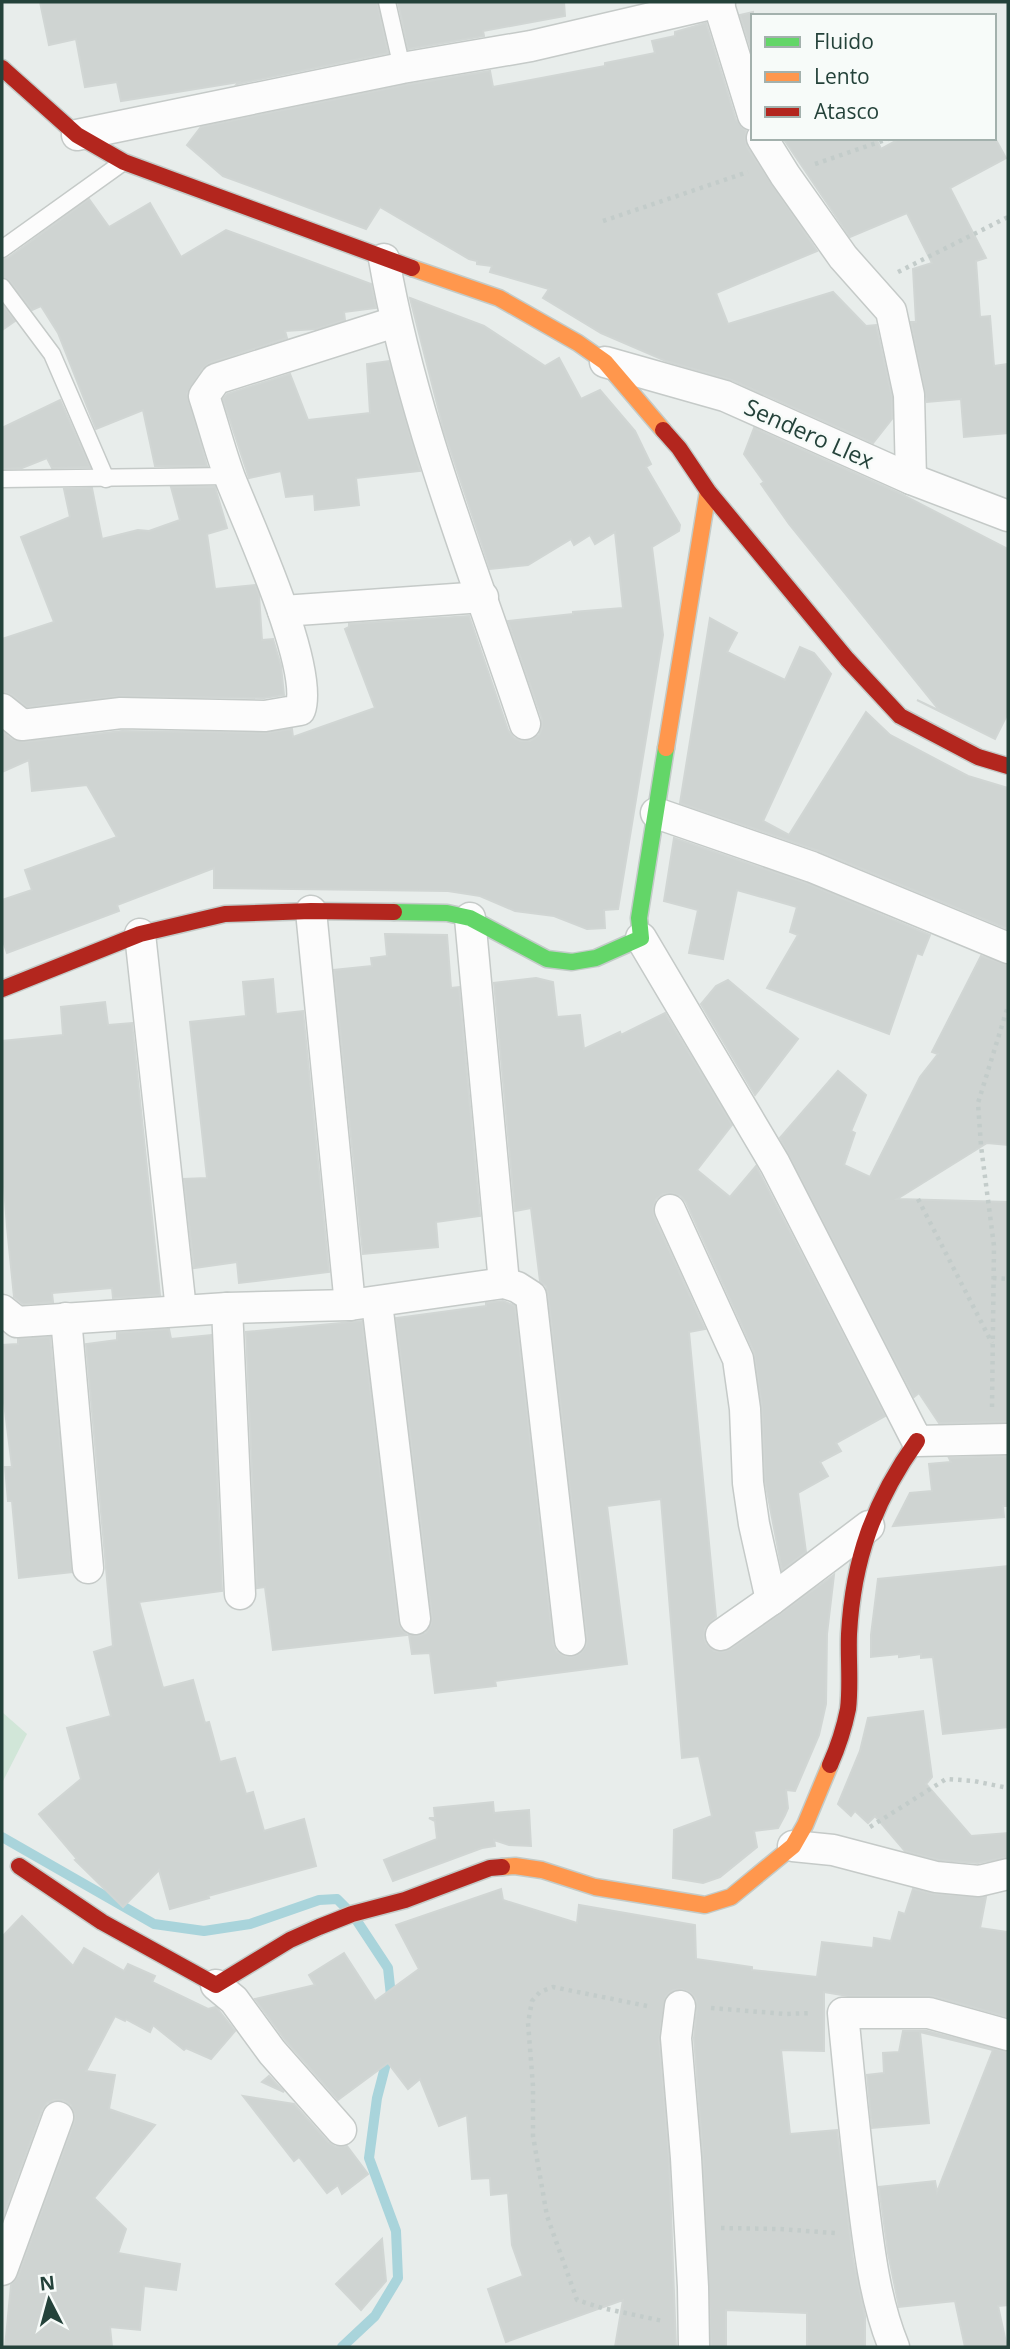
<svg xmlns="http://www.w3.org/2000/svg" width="1010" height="2349" font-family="'Open Sans',sans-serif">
	<rect width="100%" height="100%" fill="#e8edeb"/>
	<polygon fill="#d1e6d8" points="2,1712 27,1734 2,1783"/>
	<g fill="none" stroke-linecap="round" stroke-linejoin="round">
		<g stroke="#a9d4db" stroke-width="10">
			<polyline points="2,1837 154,1924 204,1931 250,1924 319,1900 337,1899 347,1909"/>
			<polyline points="357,1921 388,1968 392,2005"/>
			<polyline points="342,2347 375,2316 398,2278 396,2231 369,2158 377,2098 389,2052"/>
		</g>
	</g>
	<g fill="#cfd4d2" stroke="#d1d6d4" stroke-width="2">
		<polygon points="40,2 377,2 388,53 237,84 239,82 121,101 117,82 85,87 76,39 49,45"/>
		<polygon points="398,2 564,2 565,16 483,31 484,36 408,49"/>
		<polygon points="753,12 753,55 740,15"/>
		<polygon points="706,23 736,120 746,131 745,139 747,147 817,251 716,293 728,324 833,292 866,326 876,325 892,397 892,419 873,443 732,380 666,361 601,333 543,298 549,289 490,272 492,266 477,264 477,261 469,259 380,207 366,229 223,176 187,145 201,127 405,85 490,71 493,87 605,66 605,63 655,53 652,41 675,36 675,32"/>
		<polygon points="783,138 876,138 881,149 901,138 995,138 1006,158 950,188 986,258 976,261 980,317 990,316 994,366 1008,364 1008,433 964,437 961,399 927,402 911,322 916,322 913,269 932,263 907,213 850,237"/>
		<polygon points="89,199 109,227 150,203 181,257 226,230 371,284 376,308 344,312 345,320 316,329 285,331 287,338 210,363 202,369 187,394 207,466 155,466 143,410 96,429 58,333 41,306 32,310 10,281 2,277 2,259 8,258"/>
		<polygon points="410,298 484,326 545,366 559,358 581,399 600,390 635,431 651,464 646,467 680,525 679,531 652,547 663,635 618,909 604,910 605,928 587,929 554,916 515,911 480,896 448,891 214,888 214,868 117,905 119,911 7,953 2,938 2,900 32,890 25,870 117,837 87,785 32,791 29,760 2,772 2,731 11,739 24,742 122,731 265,733 292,729 293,737 375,708 345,629 349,627 349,624 469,616 508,730 514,738 521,741 530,741 539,735 542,728 542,719 508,621 573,614 573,612 623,608 615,532 595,544 590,535 574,545 571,539 528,565 490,569 444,431"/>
		<polygon points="2,304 15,321 2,330"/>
		<polygon points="389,361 420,471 356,478 359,505 315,510 314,494 286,497 281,471 249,478 223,399 227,394 290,374 308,420 370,413 367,364"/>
		<polygon points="60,400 90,467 52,468 47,458 22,468 2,469 2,428"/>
		<polygon points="754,428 899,493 1008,549 1008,713 995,739 917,700 940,711 789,524 761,484 764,482 744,454"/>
		<polygon points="171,487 215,487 227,528 207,534 215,589 255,585 259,595 262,640 273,639 281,666 284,695 264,698 121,696 27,707 12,695 2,692 2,639 54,622 21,537 70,517 64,489 92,488 102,539 138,530 149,531 180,520"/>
		<polygon points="710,618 737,633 727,652 785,680 800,647 814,653 831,674 763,821 789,835 866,712 890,735 968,776 1008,788 1008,929 819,851 680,803"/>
		<polygon points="674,838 806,883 930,935 922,955 917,953 889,1034 767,988 798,935 790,932 797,907 737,890 723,959 689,953 698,910 664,901"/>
		<polygon points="385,934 447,935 451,988 459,987 480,1216 436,1222 438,1247 363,1254 334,970 372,966 371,958 387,956"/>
		<polygon points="981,956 1008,965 1008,1145 987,1143 897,1199 1008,1202 1008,1422 939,1423 919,1393 914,1397 780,1138 838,1071 866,1095 851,1131 855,1133 844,1165 870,1177 920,1077 938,1054 932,1052"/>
		<polygon points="536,978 553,982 557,1017 580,1015 584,1049 620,1032 621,1035 665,1013 732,1125 697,1170 730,1197 756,1166 885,1416 836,1443 841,1451 820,1462 828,1476 798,1493 806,1552 782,1570 765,1481 762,1407 754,1352 686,1202 681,1196 672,1193 663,1194 656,1199 653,1208 654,1217 705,1329 689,1332 716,1617 705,1628 704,1637 706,1644 714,1651 723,1652 731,1649 834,1575 827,1634 826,1704 819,1735 795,1791 786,1790 788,1808 785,1815 778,1828 754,1831 757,1847 720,1877 703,1883 673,1878 674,1830 712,1816 699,1756 682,1758 661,1499 607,1506 627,1664 495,1681 496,1686 435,1693 430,1653 412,1654 409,1635 418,1636 426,1633 431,1625 432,1617 396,1318 486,1306 486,1303 503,1301 515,1306 553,1643 556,1651 564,1656 571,1657 580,1654 586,1646 587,1638 548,1294 546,1286 540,1281 531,1208 515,1211 494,983"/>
		<polygon points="273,979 276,1014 303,1011 329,1272 239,1283 237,1262 194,1268 184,1179 207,1178 190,1022 246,1016 243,982"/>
		<polygon points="728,980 798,1039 755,1095 701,1004 716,986"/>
		<polygon points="105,1002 108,1025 132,1023 160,1295 113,1298 112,1288 52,1293 53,1302 23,1304 14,1297 7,1227 2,1160 2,1041 63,1035 61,1007"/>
		<polygon points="362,1321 398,1621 401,1629 407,1635 273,1650 265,1587 257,1588 246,1332"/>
		<polygon points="169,1329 171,1339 211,1335 222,1591 139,1602 163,1688 193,1680 205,1723 209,1722 220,1762 235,1758 246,1794 253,1792 264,1831 304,1819 316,1866 208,1896 209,1898 170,1909 159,1870 123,1907 75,1860 77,1859 39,1814 81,1779 67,1728 111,1716 94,1652 113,1646 86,1344 117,1340 117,1333"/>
		<polygon points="50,1337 72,1572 19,1578 12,1501 8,1501 5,1467 12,1467 2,1387 2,1345 18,1344 18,1339"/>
		<polygon points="1008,1456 1008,1506 1003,1506 1004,1517 893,1526 910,1493 932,1491 929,1464 951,1462 949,1458"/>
		<polygon points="1008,1566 1008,1727 943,1734 933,1657 921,1658 921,1654 899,1657 899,1654 871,1657 871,1635 878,1579"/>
		<polygon points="923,1711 932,1777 926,1784 971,1836 1008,1833 1008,1857 978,1863 939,1860 905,1851 875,1816 868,1823 855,1811 851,1816 838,1804 860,1751 868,1718"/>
		<polygon points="493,1802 494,1813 529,1810 531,1846 509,1845 494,1840 495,1846 482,1848 393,1881 384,1860 437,1839 435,1821 429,1818 435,1818 434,1808"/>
		<polygon points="501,1889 503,1900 577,1923 579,1905 695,1925 696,1959 752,1967 752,1970 817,1977 822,1942 873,1948 874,1938 891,1941 899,1912 905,1914 913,1889 934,1894 986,1897 980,1928 1008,1932 1008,2017 933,1996 848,1996 824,1992 824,2051 781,2050 790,2134 837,2130 853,2259 865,2316 865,2347 807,2347 807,2313 726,2310 726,2347 711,2347 703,2157 694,2038 697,2007 696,1999 691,1993 681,1989 673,1990 666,1996 659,2039 669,2159 676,2347 615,2347 623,2300 506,2342 488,2289 523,2276 512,2245 508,2193 491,2195 490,2178 472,2179 467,2115 439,2126 420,2079 408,2089 388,2063 338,2100 286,2041 255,1999 315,1985 309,1975 344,1953 375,2001 419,1969 396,1925"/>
		<polygon points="22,1916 73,1966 84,1948 124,1971 128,1964 155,1976 152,1982 208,2009 216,2007 235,2031 211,2059 186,2048 184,2050 153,2025 150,2032 126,2019 125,2021 115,2016 86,2071 115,2075 109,2109 155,2125 94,2198 126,2229 118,2253 180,2264 176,2290 144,2286 140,2330 110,2327 112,2347 5,2347 11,2285 18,2276 74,2123 75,2115 71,2105 63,2100 54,2100 47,2103 42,2110 2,2220 2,1937"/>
		<polygon points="903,2031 927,2031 1008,2052 1008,2305 998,2306 1007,2347 965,2347 955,2301 899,2307 888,2253 879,2187 935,2181 937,2192 993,2050 920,2032 929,2123 872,2128 867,2075 884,2073 883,2053 899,2052"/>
		<polygon points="269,2076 284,2092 262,2082"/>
		<polygon points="243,2096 294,2104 328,2142 336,2147 347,2146 368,2174 342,2194 338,2185 327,2193 299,2157 294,2161"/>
		<polygon points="382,2239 386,2281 361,2310 336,2284"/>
	</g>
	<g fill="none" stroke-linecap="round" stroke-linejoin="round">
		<defs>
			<g id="lane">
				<polyline points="387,2 402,68"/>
				<polyline points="2,249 122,163"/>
				<polyline points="2,287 52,354 106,479"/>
				<polyline points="2,479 229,476"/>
			</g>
			<g id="street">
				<polyline points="718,2 753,115"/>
				<polyline points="77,135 402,68 531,46 720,2"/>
				<polyline points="762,138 785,175 843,257 891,311 909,395 911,479"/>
				<path d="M384 259C412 419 474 570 525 724"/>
				<polyline points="605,362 725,396 911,479 1008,516"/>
				<polyline points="283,611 483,597"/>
				<path d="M2 709 22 725 121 713 265 716 300 710C315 668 248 524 230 478 220 451 213 423 204 396L216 379 395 322"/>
				<polyline points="656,813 812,867 1008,948"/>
				<polyline points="311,911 350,1305"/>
				<polyline points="470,918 504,1283"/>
				<polyline points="140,934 181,1310"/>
				<polyline points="641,938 775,1164 917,1441 1008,1439"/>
				<polyline points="670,1210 738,1359 745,1409 748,1483 754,1524 771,1600"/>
				<polyline points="377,1303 415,1619"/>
				<polyline points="227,1308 240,1594"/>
				<polyline points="2,1310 17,1322 227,1308 350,1305 504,1283 517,1287 531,1296 570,1640"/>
				<polyline points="66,1318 88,1568"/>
				<polyline points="721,1635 771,1600 869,1526"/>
				<polyline points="793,1846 833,1850 936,1877 979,1881 1008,1874"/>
				<polyline points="216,1985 234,2000 272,2052 341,2130"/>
				<polyline points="680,2006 676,2038 686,2158 693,2287 694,2347"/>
				<polyline points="2,2270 58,2117"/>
				<path d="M894 2347C875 2301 869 2249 863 2200 855 2138 849 2075 843 2013H929L1008 2035"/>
			</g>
			<polyline id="fast" points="394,912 447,913 470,918 547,959 572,962 596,958 641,938 639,918 666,748"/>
			<g id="slow">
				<polyline points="412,268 499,298 578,343 605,362 663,430"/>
				<polyline points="666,748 708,491"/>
				<polyline points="502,1867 515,1866 542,1870 595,1887 705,1905 731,1897 793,1846 805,1825 830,1765"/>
			</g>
			<g id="jam">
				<polyline points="2,68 77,135 124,162 412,268"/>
				<polyline points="663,430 679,448 708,491 847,659 900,716 978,757 1008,766"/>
				<polyline points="2,989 140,934 225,914 311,911 394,912"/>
				<path d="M830 1765C838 1747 844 1729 848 1709 851 1685 848 1659 849 1634 853 1560 874 1501 917 1441"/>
				<polyline points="19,1866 102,1922 216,1985 290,1940 319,1927 352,1914 405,1900 490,1868 502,1867"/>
			</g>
		</defs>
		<use href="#lane" stroke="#c5cac8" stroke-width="19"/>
		<use href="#street" stroke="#c5cac8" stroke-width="33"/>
		<use href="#fast" stroke="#c3cbc8" stroke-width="19"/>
		<use href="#slow" stroke="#c3cbc8" stroke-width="19"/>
		<use href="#jam" stroke="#c3cbc8" stroke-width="19"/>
		<g stroke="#c3ccca" stroke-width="4.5" stroke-dasharray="3.5 5" stroke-linecap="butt">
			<polyline points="815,164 891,138"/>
			<polyline points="603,221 748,172"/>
			<polyline points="898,272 1008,217"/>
			<polyline points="918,1199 992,1343"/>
			<polyline points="993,1278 1008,1279"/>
			<polyline points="992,1407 994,1246 981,1146 978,1103 1008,1006"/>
			<polyline points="870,1827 946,1779 974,1781 1008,1788"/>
			<polyline points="647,2006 553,1987 540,1992 532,2001 528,2023 533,2086 533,2136 547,2216 577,2300 602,2308 663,2321"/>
			<polyline points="711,2008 786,2014 811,2013"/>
			<polyline points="721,2228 779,2229 835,2233"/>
		</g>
		<use href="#lane" stroke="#fcfcfc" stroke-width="16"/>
		<use href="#street" stroke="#fcfcfc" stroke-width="30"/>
		<use href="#fast" stroke="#63d668" stroke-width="16"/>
		<use href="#slow" stroke="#ff974d" stroke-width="16"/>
		<use href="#jam" stroke="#b3261e" stroke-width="16"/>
	</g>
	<g text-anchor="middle" stroke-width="5" stroke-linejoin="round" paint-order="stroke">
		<g font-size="23" fill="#24423a" stroke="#f7fbf9">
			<text transform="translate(809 434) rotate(24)" y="8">Sendero Llex</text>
		</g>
	</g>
	<rect width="1010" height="2349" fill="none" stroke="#24423a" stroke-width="7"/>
	<rect x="751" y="14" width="245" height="126" fill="#f7fbf9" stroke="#a3b1ad" stroke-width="2"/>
	<rect x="765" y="37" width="35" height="10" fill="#63d668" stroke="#a3b1ad" stroke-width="2"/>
	<text x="814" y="49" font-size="21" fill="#24423a">Fluido</text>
	<rect x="765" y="72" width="35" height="10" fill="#ff974d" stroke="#a3b1ad" stroke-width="2"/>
	<text x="814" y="84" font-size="21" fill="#24423a">Lento</text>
	<rect x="765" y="107" width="35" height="10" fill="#b3261e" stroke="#a3b1ad" stroke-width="2"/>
	<text x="814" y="119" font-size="21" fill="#24423a">Atasco</text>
	<g transform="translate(49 2300) rotate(354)" stroke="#f7fbf9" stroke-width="5" paint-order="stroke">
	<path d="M0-5L12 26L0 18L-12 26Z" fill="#24423a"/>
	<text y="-10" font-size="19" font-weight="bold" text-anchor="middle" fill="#24423a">N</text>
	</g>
</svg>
